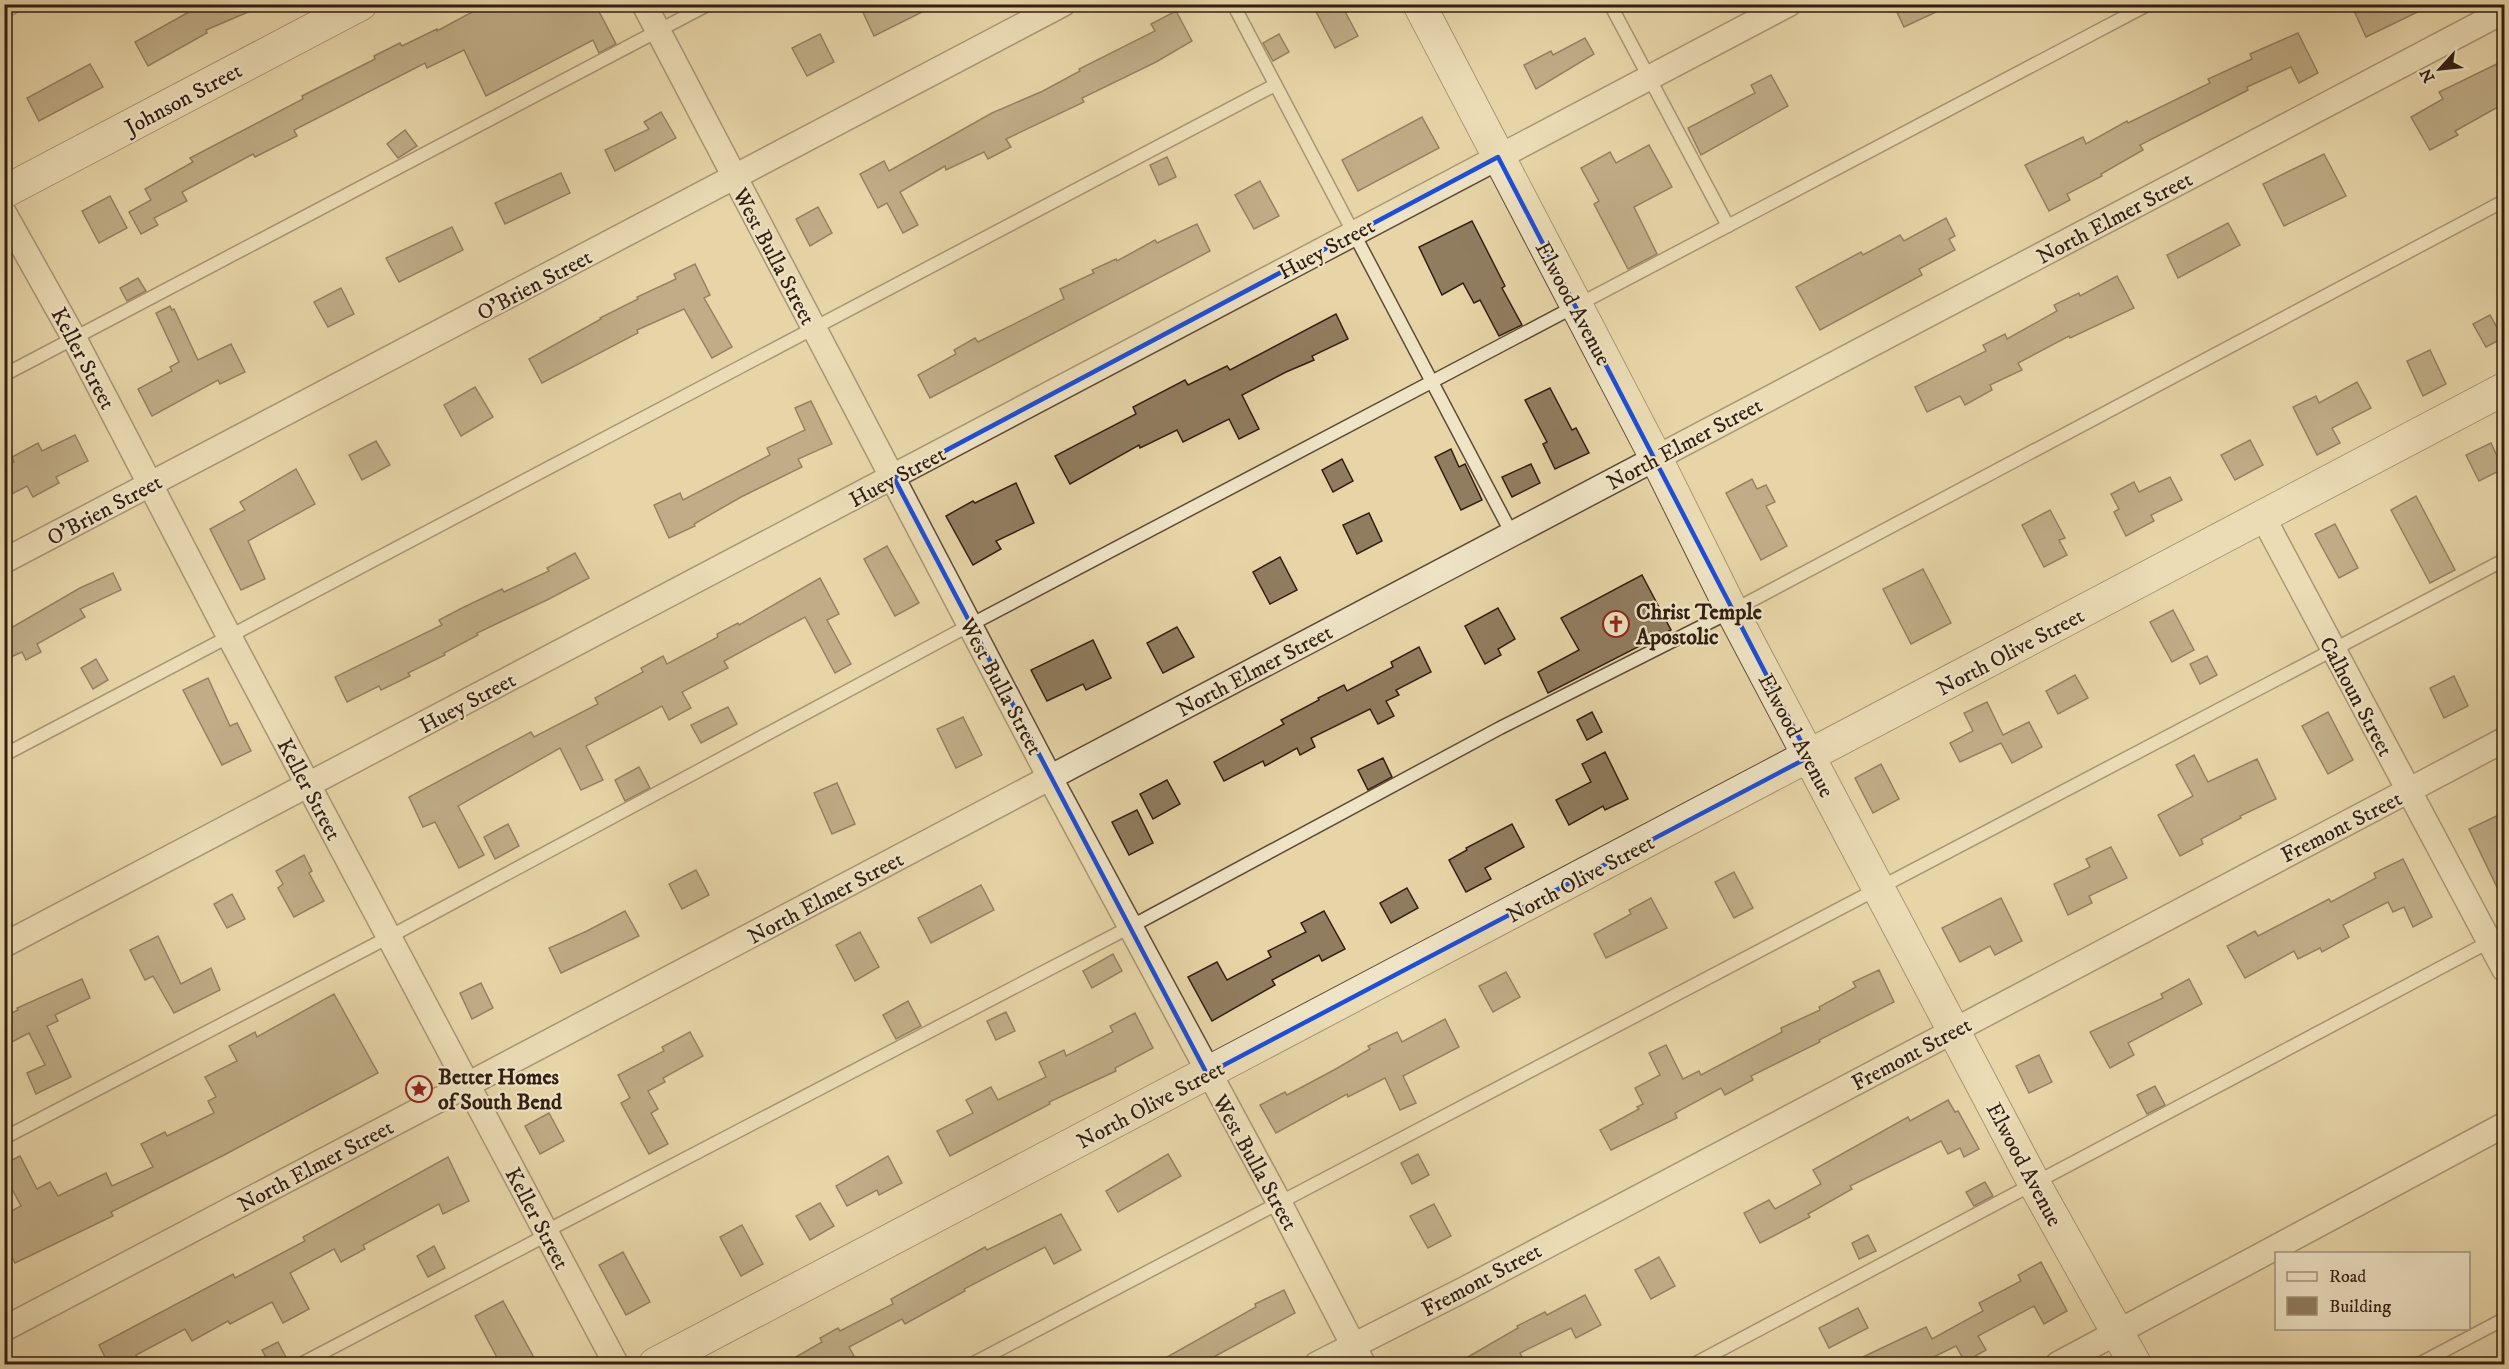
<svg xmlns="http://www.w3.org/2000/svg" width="2509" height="1369" font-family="'IM FELL DW Pica',serif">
	<rect width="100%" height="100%" fill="#e7d5a8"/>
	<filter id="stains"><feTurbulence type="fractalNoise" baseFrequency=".00333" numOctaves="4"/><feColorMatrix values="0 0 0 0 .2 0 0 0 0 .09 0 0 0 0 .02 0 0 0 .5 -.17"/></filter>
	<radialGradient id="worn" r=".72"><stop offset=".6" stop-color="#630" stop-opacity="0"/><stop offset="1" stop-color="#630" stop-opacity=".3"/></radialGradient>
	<g fill="#907d60" stroke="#321e11" stroke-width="1.5">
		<polygon points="203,4 267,4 206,30 207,33 148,66 135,42"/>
		<polygon points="487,4 595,4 616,44 599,53 593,40 486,96 464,50 427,68 425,63 294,130 297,136 255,157 253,154 182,192 187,201 154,218 158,225 141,234 129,212 151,200 145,189 193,162 190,158 303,99 302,96 375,59 374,56 400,43 402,46 437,29 437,31"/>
		<polygon points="859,4 938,4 874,36"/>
		<polygon points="1312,4 1341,4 1358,36 1335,48"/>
		<polygon points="1893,4 1953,4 1904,27"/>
		<polygon points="2351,4 2434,4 2366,37"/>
		<polygon points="1176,11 1192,41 1156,62 1082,98 1084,102 1006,139 1011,147 988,159 984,152 946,170 945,166 900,192 918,225 903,233 887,203 878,208 860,174 884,161 889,171 992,113 1043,91 1080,71 1079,69 1155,31 1151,24"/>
		<polygon points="2298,33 2318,73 2299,83 2291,67 2247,87 2248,90 2140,145 2143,150 2101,174 2102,176 2067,194 2070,200 2049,211 2025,165 2083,137 2086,144 2127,121 2128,123 2210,83 2208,79 2252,59 2250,54"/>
		<polygon points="820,34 834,62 807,76 792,48"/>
		<polygon points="1279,34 1289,52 1273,61 1263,43"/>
		<polygon points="1585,38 1594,54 1536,89 1524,65 1551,51 1553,55"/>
		<polygon points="2505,60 2505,103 2455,131 2458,135 2430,150 2411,117 2443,99 2439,92"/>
		<polygon points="90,64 103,87 39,121 27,98"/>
		<polygon points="1771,75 1788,106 1701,155 1688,128 1755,93 1751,85"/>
		<polygon points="661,112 676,138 615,171 605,150 649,129 644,122"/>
		<polygon points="1422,117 1439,148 1358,191 1342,160"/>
		<polygon points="405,130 417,146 398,158 387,144"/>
		<polygon points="1649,145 1672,187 1634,207 1657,254 1628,269 1594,204 1599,201 1581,168 1610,152 1616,163"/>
		<polygon points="2324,154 2346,196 2284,226 2263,184"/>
		<polygon points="1167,157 1176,177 1159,185 1150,165"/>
		<polygon points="561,173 570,193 505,224 495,203"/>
		<polygon points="1260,181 1279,216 1254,229 1235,195"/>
		<polygon points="110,196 127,228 99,243 82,211"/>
		<polygon points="818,207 832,233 810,246 796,219"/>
		<polygon points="1946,218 1955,236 1949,239 1955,250 1919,269 1922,275 1820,330 1796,287 1861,252 1863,255 1900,235 1904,241"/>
		<polygon points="1472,221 1505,286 1502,288 1522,325 1499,336 1480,300 1474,303 1463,283 1442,295 1419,247"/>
		<polygon points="2228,223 2240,245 2178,278 2167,255"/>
		<polygon points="1197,224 1210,251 930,398 918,375 956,354 954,350 975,338 978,342 1064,299 1060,289 1094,273 1092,270 1116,259 1117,261 1155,240 1157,243"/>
		<polygon points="452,227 463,250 399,282 386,258"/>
		<polygon points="695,264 710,295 704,298 732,347 712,358 684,309 637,330 638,333 542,383 529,359 601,319 600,318 638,299 637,297 676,279 674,274"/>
		<polygon points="2117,276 2134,308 2070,338 2069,336 2018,363 2022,370 1990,385 1992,390 1965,405 1960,396 1927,412 1915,387 1986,351 1983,345 2005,334 2007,339 2057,311 2054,305 2079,293 2080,296"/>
		<polygon points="138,278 146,291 127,301 120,288"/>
		<polygon points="341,288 354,314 328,327 314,302"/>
		<polygon points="170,306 172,310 174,309 198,360 231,344 245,372 220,384 218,380 152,416 138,389 172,371 170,367 179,362 156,313"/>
		<polygon points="1336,314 1348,339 1312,356 1314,360 1286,372 1242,395 1259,429 1239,439 1229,419 1183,442 1177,430 1140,448 1139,445 1070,484 1055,456 1136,414 1133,407 1185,380 1188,385 1227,366 1230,370"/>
		<polygon points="2490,315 2503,338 2486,347 2473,324"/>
		<polygon points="2430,350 2446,384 2423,396 2407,361"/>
		<polygon points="2357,382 2371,408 2332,428 2340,443 2317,455 2293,407 2316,396 2319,403"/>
		<polygon points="475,387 493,417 461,436 444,405"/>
		<polygon points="1550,388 1572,430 1576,428 1589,453 1555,469 1543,444 1547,442 1525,400"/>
		<polygon points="811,401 832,444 798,459 802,467 741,497 694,524 695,526 669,538 654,505 680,493 683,500 770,455 767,448 805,430 795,408"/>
		<polygon points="75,435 88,461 56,477 59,483 33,497 27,486 4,498 4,467 14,462 12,457 38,443 42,451"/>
		<polygon points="2250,440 2263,465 2235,480 2221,455"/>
		<polygon points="376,441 390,465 362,480 349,455"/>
		<polygon points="2491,443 2503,469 2479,481 2466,455"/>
		<polygon points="1451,449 1459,467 1465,464 1482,500 1461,510 1435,457"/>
		<polygon points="1342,459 1353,481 1333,492 1322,470"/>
		<polygon points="1531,464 1540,483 1512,497 1502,477"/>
		<polygon points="296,469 315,504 248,541 265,579 241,590 210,529 245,510 240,502"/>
		<polygon points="2170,477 2182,500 2151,515 2154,521 2126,536 2114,512 2119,509 2111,494 2134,482 2139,492"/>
		<polygon points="1752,479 1757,489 1766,485 1775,502 1766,506 1787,546 1761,560 1726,493"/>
		<polygon points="1016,483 1034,523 996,541 1001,549 973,565 946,516 973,501 975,503"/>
		<polygon points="2416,496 2455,570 2430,583 2391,510"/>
		<polygon points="2050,510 2065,538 2059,540 2067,555 2044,567 2022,525"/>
		<polygon points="1369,513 1382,541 1357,554 1343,525"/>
		<polygon points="2335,524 2358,568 2339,578 2315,534"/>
		<polygon points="887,546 919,603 895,616 864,559"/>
		<polygon points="575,553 589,578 549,599 477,633 478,635 444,653 445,655 408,673 410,676 381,690 379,686 347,702 335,677 442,625 439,620 462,608 502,589 504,592 549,571 547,568"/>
		<polygon points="1280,557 1297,590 1270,604 1253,572"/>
		<polygon points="1923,569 1951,623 1911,644 1883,589"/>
		<polygon points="113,573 121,590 80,609 85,617 37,644 41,652 26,660 22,652 4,660 4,632 80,588"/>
		<polygon points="1642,575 1671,630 1548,693 1538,672 1579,650 1561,618"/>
		<polygon points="820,578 839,614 827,620 851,664 835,673 805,617 724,661 728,668 682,692 691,708 669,720 662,706 586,746 603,780 581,790 560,748 458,806 484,855 459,868 435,822 423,827 409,797 531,732 534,737 598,704 595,698 643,672 641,668 663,656 667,664 718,637 717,634 738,623 739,625"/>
		<polygon points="1498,608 1515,639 1498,649 1501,655 1485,664 1465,626"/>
		<polygon points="2173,610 2194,650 2172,662 2150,622"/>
		<polygon points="1177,627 1194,657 1163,673 1147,643"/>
		<polygon points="1093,640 1111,678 1086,690 1083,684 1047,701 1031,670"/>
		<polygon points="1419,647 1431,672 1396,690 1399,695 1386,701 1394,716 1378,724 1370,709 1311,738 1315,747 1300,755 1297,748 1265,766 1263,761 1224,781 1214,762 1284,724 1281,720 1319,700 1318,698 1344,685 1347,691 1393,667 1391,662"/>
		<polygon points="2207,656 2217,675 2200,684 2190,664"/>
		<polygon points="96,659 108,680 93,689 81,668"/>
		<polygon points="2075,675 2088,698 2058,714 2046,691"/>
		<polygon points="2454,676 2468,706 2444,718 2430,688"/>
		<polygon points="208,678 230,726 237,723 251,751 222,765 183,690"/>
		<polygon points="1987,702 2003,735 2029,722 2042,747 2012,763 2001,743 1960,762 1950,743 1973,731 1964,713"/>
		<polygon points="728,707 737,724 701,743 691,725"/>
		<polygon points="1592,712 1602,732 1587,740 1577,720"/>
		<polygon points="2328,712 2353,760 2328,774 2302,726"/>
		<polygon points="963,717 982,755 956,768 937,729"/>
		<polygon points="1605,752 1628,799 1605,810 1603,806 1569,825 1556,800 1591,782 1582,764"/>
		<polygon points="2194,755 2208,782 2257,759 2276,799 2240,816 2241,818 2201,839 2203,844 2180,856 2158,815 2193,796 2176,765"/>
		<polygon points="1383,758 1392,777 1368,790 1358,770"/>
		<polygon points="1881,764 1899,799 1873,813 1855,778"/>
		<polygon points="639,767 650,788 625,801 615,780"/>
		<polygon points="1167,780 1180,804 1153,819 1140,794"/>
		<polygon points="837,783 855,824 832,834 814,793"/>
		<polygon points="1137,810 1153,843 1129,855 1112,822"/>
		<polygon points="2505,812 2505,904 2469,829"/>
		<polygon points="508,824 519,846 495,859 484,837"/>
		<polygon points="1512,824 1524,847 1485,868 1491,879 1466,892 1449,860 1467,850 1466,848"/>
		<polygon points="2111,847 2127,878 2089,896 2092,903 2068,915 2054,884 2090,867 2086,859"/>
		<polygon points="304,855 312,871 309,873 324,901 294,917 278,888 283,884 276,871"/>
		<polygon points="2403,859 2432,917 2413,927 2404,907 2393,912 2388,902 2343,925 2349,937 2322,952 2320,948 2298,959 2294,951 2245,978 2227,946 2255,931 2258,936 2329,899 2331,902 2376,878 2374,873"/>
		<polygon points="696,870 709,895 682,909 669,884"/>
		<polygon points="1734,872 1753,908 1734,918 1715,882"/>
		<polygon points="981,885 994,910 931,943 918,918"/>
		<polygon points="1407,888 1418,908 1391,923 1380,903"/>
		<polygon points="232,894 245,919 227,928 214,904"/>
		<polygon points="1651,898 1667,928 1606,958 1594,934 1631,914 1629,910"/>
		<polygon points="2001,898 2022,941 1995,955 1990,946 1960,962 1942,928"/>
		<polygon points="625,911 639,936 561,973 549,948 587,931"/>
		<polygon points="1324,911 1345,949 1322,961 1319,955 1272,980 1275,985 1212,1021 1188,977 1217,962 1227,980 1271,957 1268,951 1306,932 1301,923"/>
		<polygon points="860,932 879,967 855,981 836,945"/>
		<polygon points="158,936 181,984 211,968 220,990 174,1013 153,976 145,980 130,950"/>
		<polygon points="1113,954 1122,971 1092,988 1083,971"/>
		<polygon points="1879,970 1894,1002 1819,1040 1820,1042 1751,1076 1753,1080 1725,1095 1721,1088 1675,1113 1677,1118 1611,1150 1600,1130 1639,1109 1637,1107 1643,1104 1635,1088 1660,1075 1649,1053 1666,1045 1683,1079 1699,1071 1701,1075 1782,1032 1781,1028 1820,1010 1819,1007 1856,987 1853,982"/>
		<polygon points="1506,972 1520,997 1493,1012 1479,986"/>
		<polygon points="82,979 90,998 55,1015 58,1021 47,1026 71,1077 36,1094 27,1073 45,1065 29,1033 4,1046 4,1017 18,1010 17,1008"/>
		<polygon points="2189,979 2202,1004 2128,1043 2134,1055 2110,1068 2090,1032 2163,998 2161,994"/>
		<polygon points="481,983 493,1008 472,1019 460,993"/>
		<polygon points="334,994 378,1073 226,1154 111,1212 113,1216 15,1263 4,1244 4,1215 21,1206 4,1174 4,1164 20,1156 37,1189 50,1182 58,1196 106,1173 112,1186 153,1167 141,1144 165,1132 167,1136 214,1113 208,1101 216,1097 205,1077 237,1061 229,1046 255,1032 257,1037"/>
		<polygon points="908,1001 921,1026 896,1039 883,1015"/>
		<polygon points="1006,1012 1015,1031 996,1040 987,1021"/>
		<polygon points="1135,1013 1153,1048 1115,1068 1116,1071 1049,1102 1050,1104 950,1156 937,1131 973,1113 966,1100 991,1087 998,1100 1046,1077 1039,1062 1064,1050 1066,1056 1113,1032 1110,1026"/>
		<polygon points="1445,1019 1459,1047 1403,1076 1416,1103 1400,1110 1385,1078 1348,1097 1347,1094 1276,1133 1260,1105 1285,1092 1287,1095 1334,1070 1370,1049 1368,1046 1397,1032 1402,1042"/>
		<polygon points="690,1032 703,1056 663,1078 665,1082 648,1091 658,1109 651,1113 668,1144 649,1154 621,1103 630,1098 618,1075 664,1051 662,1047"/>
		<polygon points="2039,1055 2052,1082 2029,1093 2016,1066"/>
		<polygon points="2155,1086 2165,1105 2147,1114 2137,1095"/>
		<polygon points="1948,1100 1955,1112 1958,1111 1979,1149 1964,1157 1960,1148 1948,1154 1941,1141 1850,1186 1852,1189 1808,1214 1810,1217 1760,1243 1744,1213 1769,1200 1775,1209 1821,1184 1813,1170 1908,1117 1910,1121"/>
		<polygon points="549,1113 564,1141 540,1154 525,1126"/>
		<polygon points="1168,1154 1181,1176 1118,1212 1106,1191"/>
		<polygon points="1418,1154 1429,1175 1412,1184 1401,1163"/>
		<polygon points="888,1156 902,1183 879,1195 877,1190 847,1206 836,1186"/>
		<polygon points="448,1157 469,1201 443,1214 439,1204 363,1245 365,1249 341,1262 334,1249 290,1273 309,1309 283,1323 272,1302 230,1324 228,1321 192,1341 185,1329 136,1355 141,1365 109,1365 99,1345 233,1274 235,1278 305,1241 303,1237"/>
		<polygon points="1985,1182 1993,1196 1974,1206 1966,1192"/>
		<polygon points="820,1203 834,1226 810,1240 796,1216"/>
		<polygon points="1434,1204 1451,1236 1428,1248 1410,1216"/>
		<polygon points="1061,1214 1081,1250 1054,1264 1045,1247 964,1289 965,1291 905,1324 902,1319 849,1347 859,1365 782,1365 822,1342 820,1338 838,1328 840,1331 893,1304 891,1299 985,1247 987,1250"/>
		<polygon points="742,1225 763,1264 741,1276 720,1237"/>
		<polygon points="1868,1235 1876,1251 1859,1259 1852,1243"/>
		<polygon points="434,1246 445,1268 428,1277 417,1256"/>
		<polygon points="623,1252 650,1302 626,1315 599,1265"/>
		<polygon points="1659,1257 1675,1286 1651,1299 1635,1270"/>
		<polygon points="2041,1262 2067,1311 2044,1324 2034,1306 1978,1336 1986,1350 1965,1362 1956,1346 1917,1365 1846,1365 1926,1327 1932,1339 1983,1311 1979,1303 2021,1281 2018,1275"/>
		<polygon points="1284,1290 1295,1313 1199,1365 1153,1365 1256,1307 1255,1304"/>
		<polygon points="1585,1295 1601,1325 1576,1338 1571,1328 1520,1353 1522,1357 1510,1365 1454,1365 1518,1328 1517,1326 1545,1312 1547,1315"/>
		<polygon points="503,1301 538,1365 501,1365 475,1316"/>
		<polygon points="1858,1308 1868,1328 1829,1348 1819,1328"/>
		<polygon points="278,1342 290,1365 270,1365 262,1350"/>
	</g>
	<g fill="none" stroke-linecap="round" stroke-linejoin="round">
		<defs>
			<g id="service">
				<polyline points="1233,4 1512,534"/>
				<polyline points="1610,4 1728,226"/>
				<polyline points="4,12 19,4"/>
				<polyline points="4,375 709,4"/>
				<polyline points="4,755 1275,85"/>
				<polyline points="4,1138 389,937 970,625 2149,4"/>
				<polyline points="301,1364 543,1237 554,1227 1130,927 1500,728 1732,611 2504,201"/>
				<polyline points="972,1364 2504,560"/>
				<polyline points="1694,1364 2504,934"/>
				<polyline points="2419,1364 2504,1319"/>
			</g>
			<g id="minor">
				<polyline points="644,4 1050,778 1280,1204 1363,1364"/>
				<polyline points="4,213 74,338 229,636 616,1364"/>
				<polyline points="2263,517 2504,969"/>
				<polyline points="4,561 1063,4"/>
				<polyline points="4,945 1789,4"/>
				<polyline points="4,1329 2504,11"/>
				<polyline points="1317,1364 1465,1289 2504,740"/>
				<polyline points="2058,1364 2504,1125"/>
			</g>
			<g id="tertiary">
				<polyline points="1419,4 1656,458 1732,611 2034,1183 2135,1364"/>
				<polyline points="4,192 361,4"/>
				<polyline points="655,1364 2504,389"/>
			</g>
		</defs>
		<use href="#service" stroke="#5f4c37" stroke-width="15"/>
		<use href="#minor" stroke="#5f4c37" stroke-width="27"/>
		<use href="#tertiary" stroke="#5f4c37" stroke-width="34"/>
		<use href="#service" stroke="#efe4c6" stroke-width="12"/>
		<use href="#minor" stroke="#efe4c6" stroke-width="24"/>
		<use href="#tertiary" stroke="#efe4c6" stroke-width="32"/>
	</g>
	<path d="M0 0H2509V1369H0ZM1498 157 1809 757 1207 1074 894 478Z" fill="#e7d5a8" fill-opacity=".55" fill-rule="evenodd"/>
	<path fill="none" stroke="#1d4ed8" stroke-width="4.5" stroke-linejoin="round" d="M1498 157 1809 757 1207 1074 894 478Z"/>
	<defs>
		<symbol id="church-ring" viewBox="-11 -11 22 22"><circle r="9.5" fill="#efe4c6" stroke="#8f2418" stroke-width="1.5"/><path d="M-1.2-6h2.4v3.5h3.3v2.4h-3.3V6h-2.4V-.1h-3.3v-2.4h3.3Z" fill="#8f2418"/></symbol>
		<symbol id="sight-ring" viewBox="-11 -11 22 22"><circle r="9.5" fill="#efe4c6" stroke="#8f2418" stroke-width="1.5"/><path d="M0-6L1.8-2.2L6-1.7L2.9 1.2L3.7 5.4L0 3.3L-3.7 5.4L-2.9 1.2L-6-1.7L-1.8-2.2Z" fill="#8f2418"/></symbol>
	</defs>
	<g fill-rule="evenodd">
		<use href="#church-ring" x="1601" y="609" width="30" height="30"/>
		<use href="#sight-ring" x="404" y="1074" width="30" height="30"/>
	</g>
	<g text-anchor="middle" stroke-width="4.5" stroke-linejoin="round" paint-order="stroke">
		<g font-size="22" fill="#321e11" stroke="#efe4c6">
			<text transform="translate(183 98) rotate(-28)" y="8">Johnson Street</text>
			<text transform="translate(2114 217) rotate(-28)" y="8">North Elmer Street</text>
			<text transform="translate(1326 248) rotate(-28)" y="8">Huey Street</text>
			<text transform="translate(775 256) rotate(62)" y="8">West Bulla Street</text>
			<text transform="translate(534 284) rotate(-28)" y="8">O'Brien Street</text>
			<text transform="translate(1574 303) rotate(62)" y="8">Elwood Avenue</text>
			<text transform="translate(84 358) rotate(62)" y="8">Keller Street</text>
			<text transform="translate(1684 443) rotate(-28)" y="8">North Elmer Street</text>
			<text transform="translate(897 476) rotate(-28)" y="8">Huey Street</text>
			<text transform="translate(104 509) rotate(-28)" y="8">O'Brien Street</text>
			<text transform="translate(2010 651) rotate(-28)" y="8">North Olive Street</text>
			<text transform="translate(1254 670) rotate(-28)" y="8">North Elmer Street</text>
			<text transform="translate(1002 686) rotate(62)" y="8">West Bulla Street</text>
			<text transform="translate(2357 696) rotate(62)" y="8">Calhoun Street</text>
			<text transform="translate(467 702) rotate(-28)" y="8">Huey Street</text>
			<text transform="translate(1797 735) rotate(62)" y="8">Elwood Avenue</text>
			<text transform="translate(310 789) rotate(62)" y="8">Keller Street</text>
			<text transform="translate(2341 826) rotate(-27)" y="8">Fremont Street</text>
			<text transform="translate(1580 878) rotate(-28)" y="8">North Olive Street</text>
			<text transform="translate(825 897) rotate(-28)" y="8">North Elmer Street</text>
			<text transform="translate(1911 1053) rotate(-28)" y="8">Fremont Street</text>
			<text transform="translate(1150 1104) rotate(-28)" y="8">North Olive Street</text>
			<text transform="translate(1256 1162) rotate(61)" y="8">West Bulla Street</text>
			<text transform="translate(2025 1164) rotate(62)" y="8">Elwood Avenue</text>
			<text transform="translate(315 1165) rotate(-28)" y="8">North Elmer Street</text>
			<text transform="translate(538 1218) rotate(62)" y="8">Keller Street</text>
			<text transform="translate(1481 1279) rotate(-28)" y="8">Fremont Street</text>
		</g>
		<g font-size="22" font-weight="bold" fill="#321e11" stroke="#efe4c6" text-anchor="start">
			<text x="1636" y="619">Christ Temple<tspan x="1636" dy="25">Apostolic</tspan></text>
			<text x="438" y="1084">Better Homes<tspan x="438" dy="25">of South Bend</tspan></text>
		</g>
	</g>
	<rect width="2509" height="1369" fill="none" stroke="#e7d5a8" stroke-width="24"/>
	<rect x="6" y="6" width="2497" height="1357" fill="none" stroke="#321e11" stroke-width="3"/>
	<rect x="12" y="12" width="2485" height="1345" fill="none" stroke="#321e11" stroke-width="1.5"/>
	<rect x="2275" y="1252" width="195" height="78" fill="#efe4c6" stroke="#a3957e" stroke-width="1.5"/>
	<rect x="2287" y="1272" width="30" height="9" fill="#efe4c6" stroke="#a3957e" stroke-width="1.5"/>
	<text x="2329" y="1282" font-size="18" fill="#321e11">Road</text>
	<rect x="2287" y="1297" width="30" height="18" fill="#907d60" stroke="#a3957e" stroke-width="1.5"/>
	<text x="2329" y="1312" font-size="18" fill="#321e11">Building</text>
	<g transform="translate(2440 69) rotate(243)" stroke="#efe4c6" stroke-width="4.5" paint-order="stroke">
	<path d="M0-4.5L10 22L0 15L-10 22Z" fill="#321e11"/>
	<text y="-9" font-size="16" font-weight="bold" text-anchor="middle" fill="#321e11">N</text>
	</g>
	<rect width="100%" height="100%" filter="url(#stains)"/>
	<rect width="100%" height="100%" fill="url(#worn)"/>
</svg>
